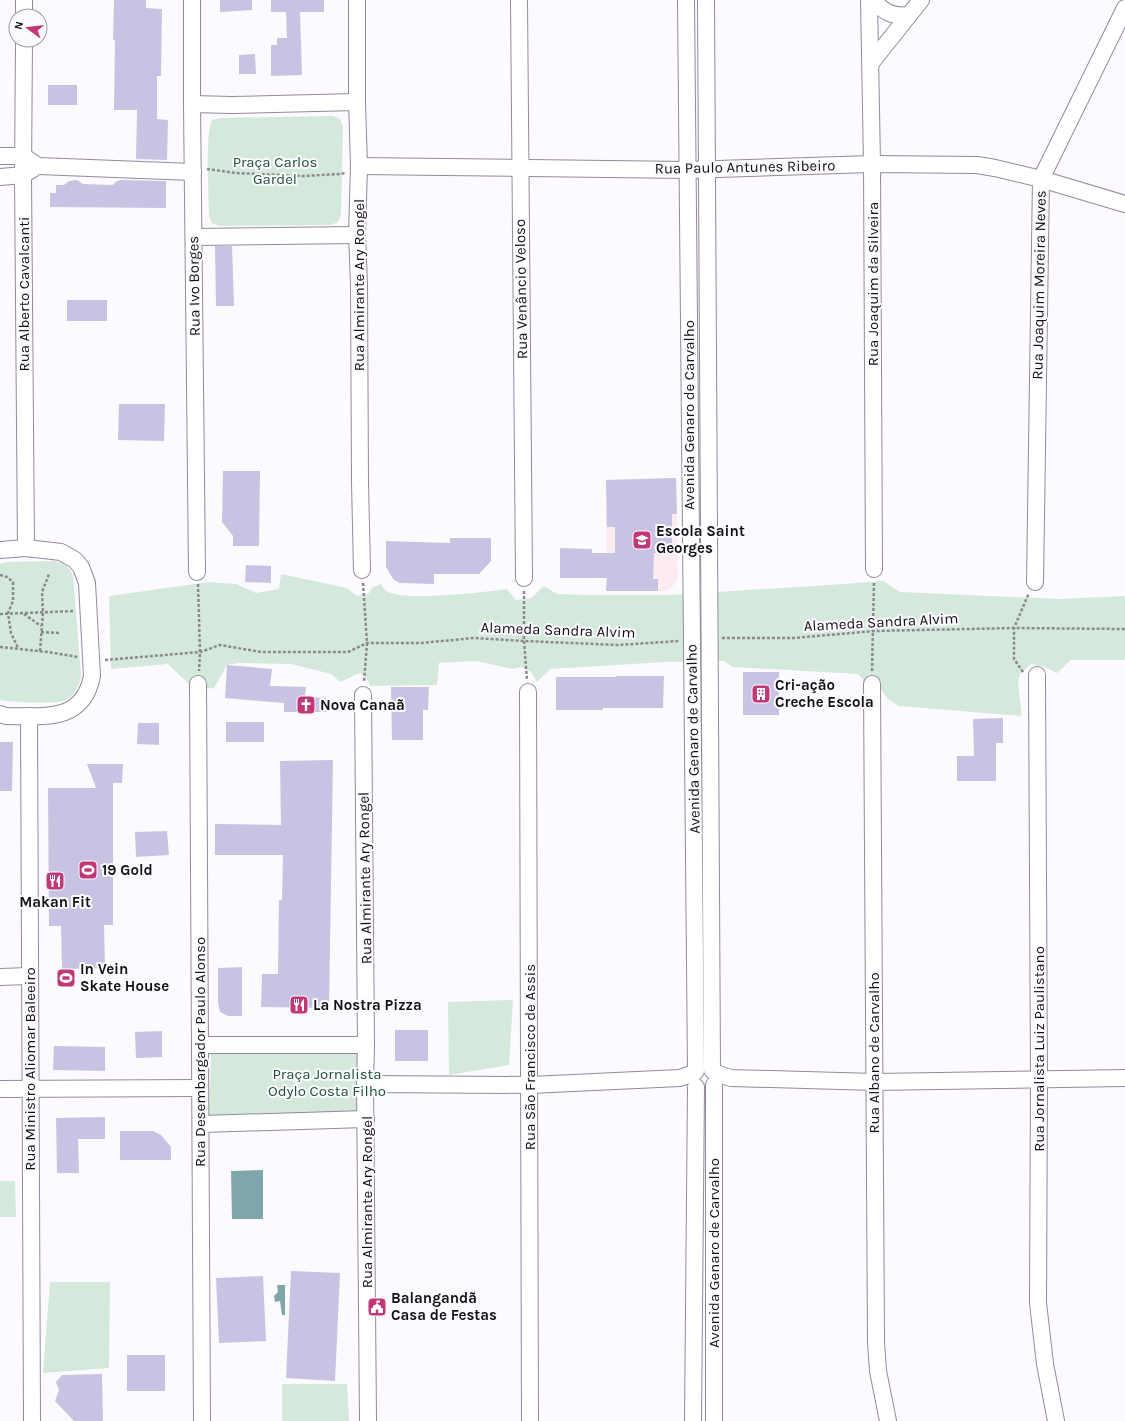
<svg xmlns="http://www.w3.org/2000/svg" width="1125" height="1421" font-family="Karla,sans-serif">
	<rect width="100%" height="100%" fill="#fcfafe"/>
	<polygon fill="#fcecf0" points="676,478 678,578 673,586 666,591 606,591 606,480"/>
	<g fill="#d4e9dc">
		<path d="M333 116 340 119 343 126 341 215 338 222 331 225 219 226 212 223 209 216C209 199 205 133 212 120L219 118Z"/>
		<path d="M53 561C63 562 69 566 73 575L81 675C80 685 75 695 65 700 56 705 11 702 0 700V564L7 562Z"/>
		<path d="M281 574 347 588 357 596 369 593 373 587 381 584C382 586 384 590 387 591 402 602 486 592 507 589L516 600 531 598 544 586 557 594 588 595H668L830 585 883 581 900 592 1060 599 1125 596V660H1071L1057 673 1045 667 1031 664 1020 674 1018 684 1022 716 899 706 888 699 879 687 866 683 858 674 733 667 724 661 665 662 550 669 537 682 531 672 522 667 512 669 476 661 439 663 437 685 370 686 367 678 360 673 340 682 331 674 291 664 238 663 227 665 214 688 202 689 192 687 168 664 111 669 109 596 209 582 236 584 256 593 279 589Z"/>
		<polygon points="513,1000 509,1065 449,1075 448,1002"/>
		<polygon points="358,1051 359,1112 209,1115 211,1054"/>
		<polygon points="0,1181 15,1181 16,1217 0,1217"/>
		<polygon points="50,1282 110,1282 109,1368 43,1373"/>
		<polygon points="282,1384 347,1384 349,1421 282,1421"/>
	</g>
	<g fill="#7fa6aa">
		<polygon points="263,1170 263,1219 232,1219 231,1171"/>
		<polygon points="277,1285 285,1285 285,1315 282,1315 280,1301 275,1302 274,1296 278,1292"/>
	</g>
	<g fill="#c8c3e2">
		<polygon points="114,0 146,0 146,8 162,9 161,76 157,76 157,119 168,120 167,160 136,159 137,110 114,110 115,40 113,40"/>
		<polygon points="220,0 252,0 252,10 220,12"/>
		<polygon points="271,0 324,0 324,12 300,12 302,75 271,76 271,45 277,45 277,38 287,38 286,12 271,12"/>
		<polygon points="255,54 256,74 239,74 239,55"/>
		<rect x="48" y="85" width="29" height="20"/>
		<polygon points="77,180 83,184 113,185 115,182 120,180 166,181 166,208 50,207 50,193 56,193 56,185 64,185 69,181"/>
		<polygon points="215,246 232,246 234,306 216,306"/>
		<rect x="67" y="300" width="40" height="21"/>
		<polygon points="119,404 165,404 164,441 118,440"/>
		<polygon points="223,471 260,471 259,546 233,546 233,536 222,522"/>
		<polygon points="676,478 677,514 672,514 672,553 654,553 653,579 658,579 658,591 606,591 607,578 560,578 560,548 592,549 592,553 615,553 615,527 607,527 606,480"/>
		<polygon points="450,538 491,538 491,561 479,574 434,574 434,584 400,583 394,580 390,574 386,567 386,541 450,543"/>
		<polygon points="246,565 271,566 271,583 245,582"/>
		<polygon points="227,665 272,669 270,686 306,687 305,697 328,698 327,712 284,712 284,703 225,698"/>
		<rect x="743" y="672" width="36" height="43"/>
		<polygon points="616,676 664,676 663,708 603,708 603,710 556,710 556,677 616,677"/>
		<polygon points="391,687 429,687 428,710 423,710 423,740 392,740"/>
		<polygon points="1003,718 1003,743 996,743 996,781 957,781 957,756 974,756 973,719"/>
		<rect x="226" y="722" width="38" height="20"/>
		<polygon points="138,723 159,723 159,745 137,744"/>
		<polygon points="0,742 13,742 12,791 0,791"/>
		<polygon points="333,760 329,1008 261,1007 262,974 278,974 279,900 282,900 283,855 215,855 215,824 281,825 280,761"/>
		<polygon points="87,764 123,764 122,783 113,783 113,925 104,925 105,968 62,969 61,926 49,926 48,788 96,788"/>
		<polygon points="167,831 169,855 136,857 135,832"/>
		<polygon points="242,967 242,1016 228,1016 220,1012 218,1003 218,968"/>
		<rect x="395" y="1030" width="33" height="31"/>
		<polygon points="162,1031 162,1057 136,1058 135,1032"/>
		<polygon points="54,1046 105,1047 105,1071 53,1070"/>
		<polygon points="105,1117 105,1139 78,1139 79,1173 57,1173 56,1118"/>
		<polygon points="120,1131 153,1131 161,1135 171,1147 171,1160 120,1160"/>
		<polygon points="291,1271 340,1273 335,1381 286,1378"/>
		<polygon points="263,1276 266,1341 219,1343 216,1278"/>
		<rect x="127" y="1355" width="38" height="36"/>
		<polygon points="102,1374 103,1421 74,1421 55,1401 59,1390 56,1382 62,1375"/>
	</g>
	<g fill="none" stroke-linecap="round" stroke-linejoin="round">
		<defs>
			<g id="minor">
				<polyline points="24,0 24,16"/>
				<polyline points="192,0 192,104 197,572"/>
				<polyline points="357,0 357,102 359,166 357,235 359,284 360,482 362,570"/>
				<polyline points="519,0 524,578"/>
				<polyline points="686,0 696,1071"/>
				<polyline points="706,0 712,1070"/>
				<polyline points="869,0 872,164 874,569"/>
				<path d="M872 0C885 12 891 17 909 15"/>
				<polyline points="24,40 23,175 26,548"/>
				<polyline points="871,63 921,0"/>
				<polyline points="192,104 232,105 357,102"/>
				<polyline points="0,156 23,156 38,166 193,172"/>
				<polyline points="359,166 687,170 872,164 977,165 995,168 1041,179 1125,204"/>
				<polyline points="0,177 23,175 33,169"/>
				<polyline points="194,237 357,235"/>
				<path d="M0 550 26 548 61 552 75 560 81 567 87 583 92 676C83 723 43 716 6 716L0 714"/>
				<polyline points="1035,582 1041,179 1125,8"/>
				<polyline points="1037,675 1039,1079 1038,1303 1045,1364 1056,1421"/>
				<polyline points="198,684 202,1421"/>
				<polyline points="872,684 876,1342 878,1371 888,1421"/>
				<polyline points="528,692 530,1421"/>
				<polyline points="363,695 366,1045 365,1084 368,1421"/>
				<polyline points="29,716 32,1421"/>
				<polyline points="0,977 29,976"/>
				<polyline points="200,1045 366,1045"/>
				<polyline points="715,1073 731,1078 875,1082 1125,1078"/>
				<polyline points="365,1084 530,1085 680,1078 694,1073"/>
				<polyline points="0,1089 200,1088"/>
				<polyline points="201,1124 366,1119"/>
				<polyline points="693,1421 696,1087"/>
				<polyline points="714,1421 714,1085"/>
			</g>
		</defs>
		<use href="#minor" stroke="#94899b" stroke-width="18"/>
		<g stroke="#8b898e" stroke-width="2.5" stroke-dasharray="3 2" stroke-linecap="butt">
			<polyline points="207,169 236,173 303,176 341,174 345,173"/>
			<polyline points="0,575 7,577 13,582 13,601 8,613 11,633 18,648"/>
			<polyline points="363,583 367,643 364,682"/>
			<polyline points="198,584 200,652 199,671"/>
			<polyline points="524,591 524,641 527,680"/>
			<polyline points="0,614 75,611"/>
			<polyline points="24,614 41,626"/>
			<polyline points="41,632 61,633"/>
			<polyline points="722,638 794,638 874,631 1014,628 1125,629"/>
			<polyline points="0,647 48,652 78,657"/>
			<polyline points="40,651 43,613 42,592 49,574"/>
			<polyline points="105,660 200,652 220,645 261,652 348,652 367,643 421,643 474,638 524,641 618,645 679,641"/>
			<polyline points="872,671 874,582"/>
			<polyline points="1023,672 1014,659 1014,628 1029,593"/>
		</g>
		<use href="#minor" stroke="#fff" stroke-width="16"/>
	</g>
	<defs>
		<symbol id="school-square" viewBox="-11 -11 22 22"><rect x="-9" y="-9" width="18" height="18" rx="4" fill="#c03875" stroke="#fcfafe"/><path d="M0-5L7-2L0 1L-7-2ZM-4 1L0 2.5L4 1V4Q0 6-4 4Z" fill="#fff"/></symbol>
		<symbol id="building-square" viewBox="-11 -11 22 22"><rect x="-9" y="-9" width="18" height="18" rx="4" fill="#c03875" stroke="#fcfafe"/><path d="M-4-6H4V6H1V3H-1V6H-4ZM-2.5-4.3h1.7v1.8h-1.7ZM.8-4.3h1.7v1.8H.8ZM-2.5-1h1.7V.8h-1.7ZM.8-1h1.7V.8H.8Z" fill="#fff"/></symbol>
		<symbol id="church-square" viewBox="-11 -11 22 22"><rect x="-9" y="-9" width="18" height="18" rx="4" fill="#c03875" stroke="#fcfafe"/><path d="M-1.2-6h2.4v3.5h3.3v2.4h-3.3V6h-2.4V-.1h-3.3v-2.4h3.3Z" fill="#fff"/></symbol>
		<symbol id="stadium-square" viewBox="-11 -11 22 22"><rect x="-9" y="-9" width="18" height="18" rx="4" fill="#c03875" stroke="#fcfafe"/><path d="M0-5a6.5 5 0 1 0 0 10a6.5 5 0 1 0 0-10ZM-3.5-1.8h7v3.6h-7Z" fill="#fff"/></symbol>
		<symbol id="restaurant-square" viewBox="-11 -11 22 22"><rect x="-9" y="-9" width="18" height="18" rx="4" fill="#c03875" stroke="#fcfafe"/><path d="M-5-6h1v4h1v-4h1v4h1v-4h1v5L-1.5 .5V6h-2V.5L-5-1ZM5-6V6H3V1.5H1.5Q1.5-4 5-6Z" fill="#fff"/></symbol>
		<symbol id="civic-square" viewBox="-11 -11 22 22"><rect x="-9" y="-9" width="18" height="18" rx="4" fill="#c03875" stroke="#fcfafe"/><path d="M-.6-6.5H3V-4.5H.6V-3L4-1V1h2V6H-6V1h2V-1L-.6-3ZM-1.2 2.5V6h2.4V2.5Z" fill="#fff"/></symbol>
	</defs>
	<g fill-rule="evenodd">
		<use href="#school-square" x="631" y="529" width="22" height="22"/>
		<use href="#building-square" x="750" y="683" width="22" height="22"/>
		<use href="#church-square" x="295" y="694" width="22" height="22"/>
		<use href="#stadium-square" x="77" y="859" width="22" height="22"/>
		<use href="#restaurant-square" x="44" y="870" width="22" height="22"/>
		<use href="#stadium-square" x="55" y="967" width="22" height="22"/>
		<use href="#restaurant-square" x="288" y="994" width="22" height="22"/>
		<use href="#civic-square" x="366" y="1296" width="22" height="22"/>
	</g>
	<g text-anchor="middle" stroke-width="4" stroke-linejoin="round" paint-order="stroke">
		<g font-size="15" fill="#1c5238" stroke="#fcfafe">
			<text x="275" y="167">Praça Carlos<tspan x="275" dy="17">Gardel</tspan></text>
			<text x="327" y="1079">Praça Jornalista<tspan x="327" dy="17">Odylo Costa Filho</tspan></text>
		</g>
		<g font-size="15" fill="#130f16" stroke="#fcfafe">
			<text transform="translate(745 167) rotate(-1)" y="5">Rua Paulo Antunes Ribeiro</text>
			<text transform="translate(873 284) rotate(-90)" y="5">Rua Joaquim da Silveira</text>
			<text transform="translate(359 285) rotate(-90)" y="5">Rua Almirante Ary Rongel</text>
			<text transform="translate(1039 285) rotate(-89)" y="5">Rua Joaquim Moreira Neves</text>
			<text transform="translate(194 286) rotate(-91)" y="5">Rua Ivo Borges</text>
			<text transform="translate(521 289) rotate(-91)" y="5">Rua Venâncio Veloso</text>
			<text transform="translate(24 294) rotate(-90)" y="5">Rua Alberto Cavalcanti</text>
			<text transform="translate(689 415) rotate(-90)" y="5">Avenida Genaro de Carvalho</text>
			<text transform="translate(881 622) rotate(-3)" y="5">Alameda Sandra Alvim</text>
			<text transform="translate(558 630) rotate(2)" y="5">Alameda Sandra Alvim</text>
			<text transform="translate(693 739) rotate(-91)" y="5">Avenida Genaro de Carvalho</text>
			<text transform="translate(365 878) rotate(-91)" y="5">Rua Almirante Ary Rongel</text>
			<text transform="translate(1039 1049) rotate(-90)" y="5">Rua Jornalista Luiz Paulistano</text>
			<text transform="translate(200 1052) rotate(-90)" y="5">Rua Desembargador Paulo Alonso</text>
			<text transform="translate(874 1053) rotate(-90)" y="5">Rua Albano de Carvalho</text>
			<text transform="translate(530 1057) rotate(-90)" y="5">Rua São Francisco de Assis</text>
			<text transform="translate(30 1069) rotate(-90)" y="5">Rua Ministro Aliomar Baleeiro</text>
			<text transform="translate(367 1202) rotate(-90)" y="5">Rua Almirante Ary Rongel</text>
			<text transform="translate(714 1253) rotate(-90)" y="5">Avenida Genaro de Carvalho</text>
		</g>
		<g font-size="15" font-weight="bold" fill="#130f16" stroke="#fcfafe" text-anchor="start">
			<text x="656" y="536">Escola Saint<tspan x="656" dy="17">Georges</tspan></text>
			<text x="775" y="690">Cri-ação<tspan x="775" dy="17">Creche Escola</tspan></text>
			<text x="320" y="710">Nova Canaã</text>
			<text x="102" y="875">19 Gold</text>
			<text x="55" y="907" text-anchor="middle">Makan Fit</text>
			<text x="80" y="974">In Vein<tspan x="80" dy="17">Skate House</tspan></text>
			<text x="313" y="1010">La Nostra Pizza</text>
			<text x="391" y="1303">Balangandã<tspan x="391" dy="17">Casa de Festas</tspan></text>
		</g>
	</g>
	<g transform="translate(28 28) rotate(285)"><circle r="19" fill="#fcfafe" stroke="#9f9ca1"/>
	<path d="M0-3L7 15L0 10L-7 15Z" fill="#c03875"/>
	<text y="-6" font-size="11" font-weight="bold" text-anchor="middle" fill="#130f16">N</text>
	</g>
</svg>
